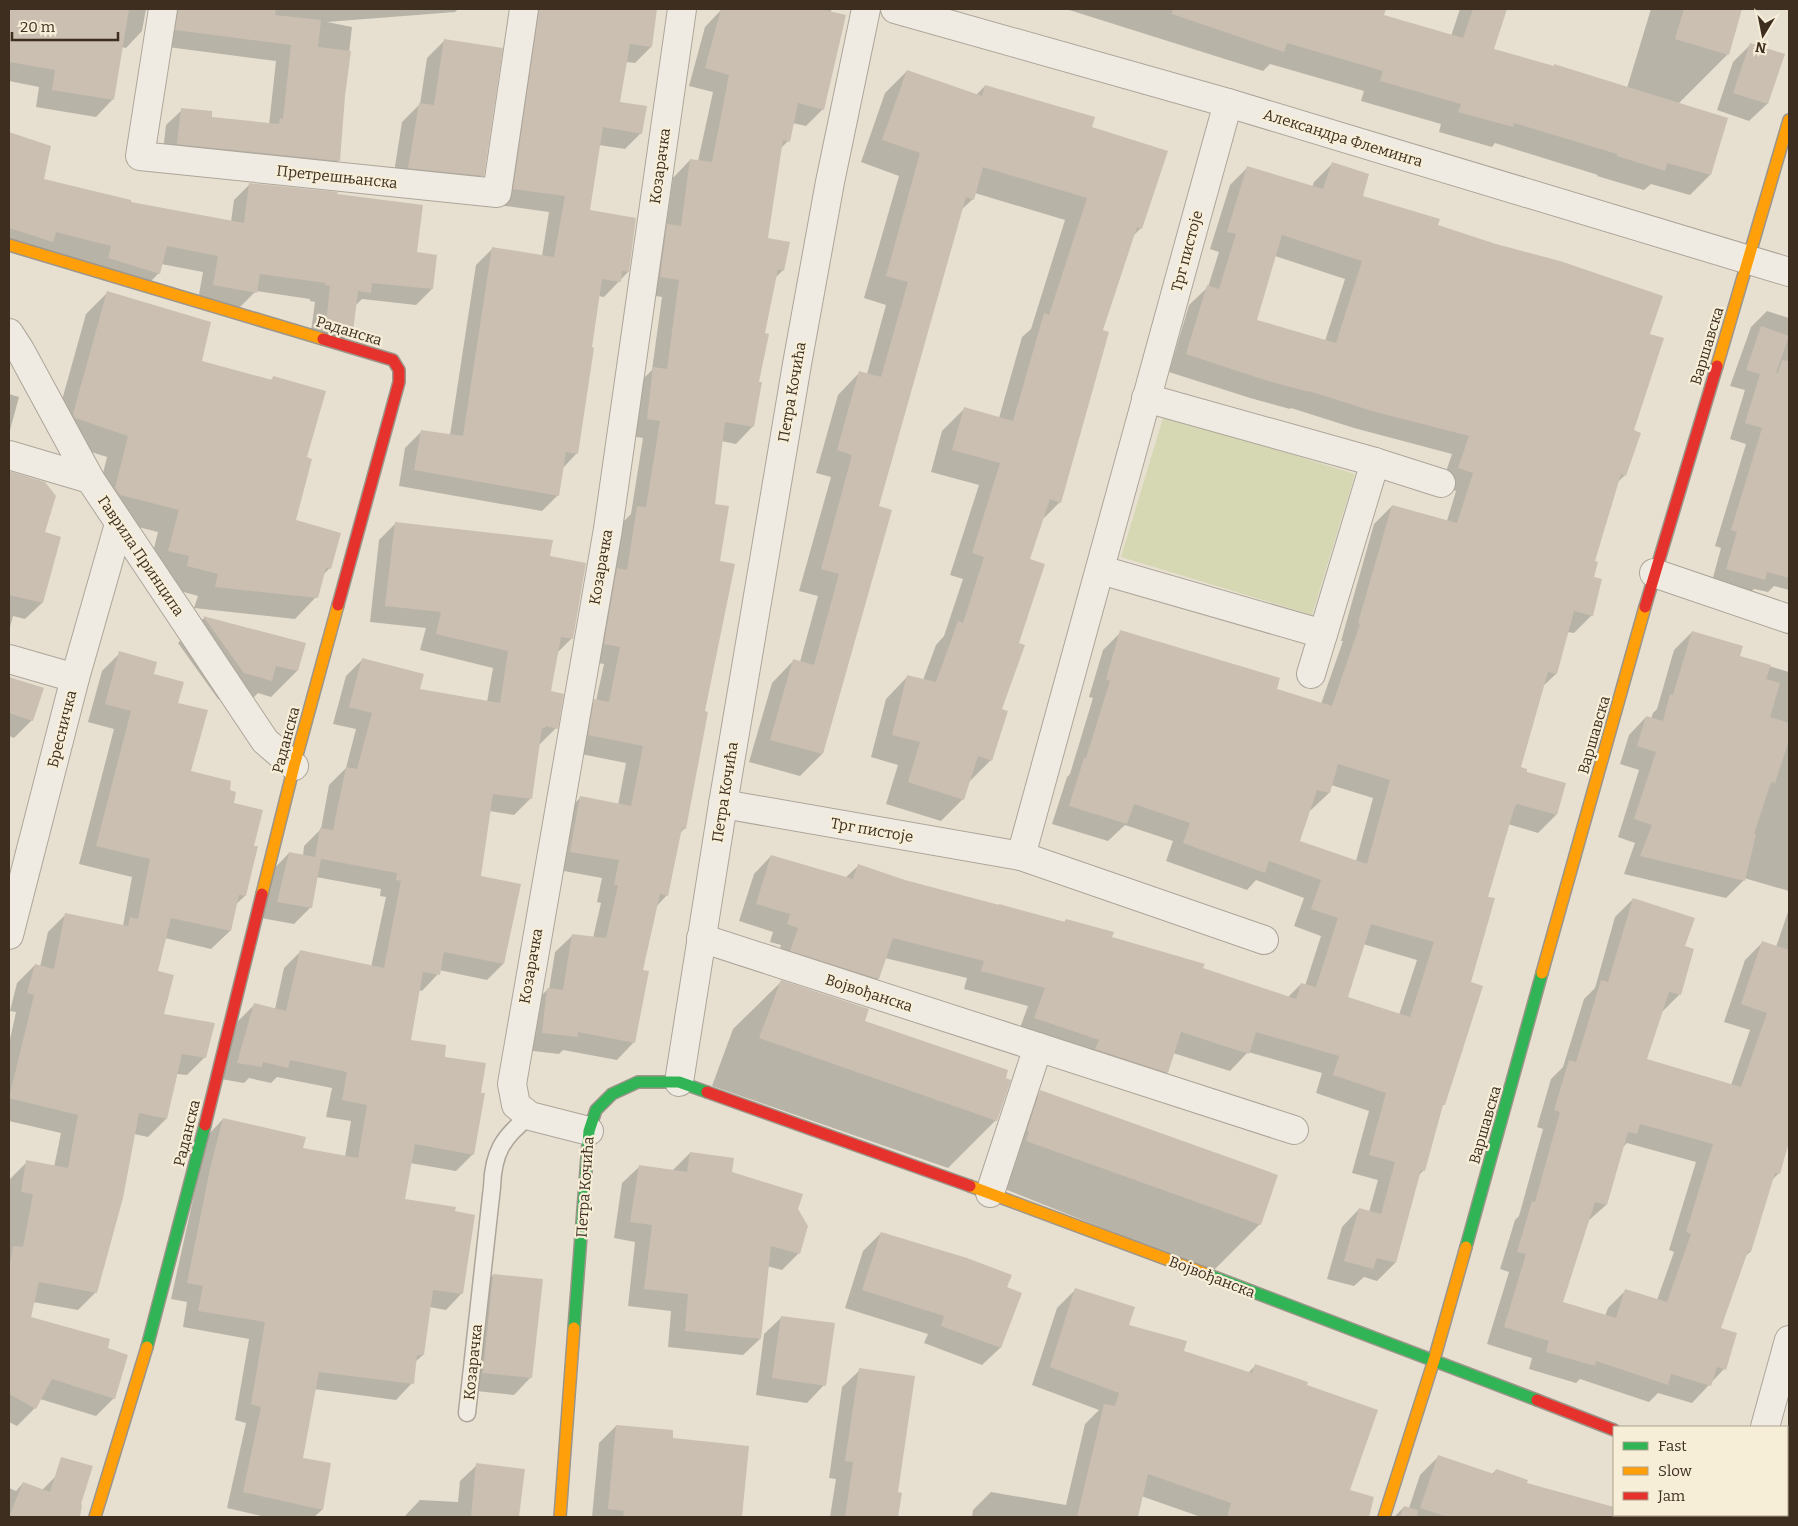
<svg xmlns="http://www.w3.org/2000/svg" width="1798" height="1526" font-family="Bitter,serif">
	<rect width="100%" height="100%" fill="#e7e0d1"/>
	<polygon fill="#d6d7b3" points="1164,415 1355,474 1312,615 1121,557"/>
	<g fill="#0003" fill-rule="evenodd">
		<polygon points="9,9 146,9 142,31 126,48 121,47 112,100 96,117 36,107 39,87 9,81"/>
		<polygon points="167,9 458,9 455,12 327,22 352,27 344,96 339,160 323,176 162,160 166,125 182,110 210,118 269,125 276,61 160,46"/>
		<polygon points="519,9 656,9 651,47 635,63 626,62 619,103 641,133 625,149 599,145 589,211 635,219 628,272 604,297 598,296 577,453 562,469 558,495 542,511 399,486 405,448 421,432 450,435 476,265 492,249 542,256 549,212 498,205"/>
		<polygon points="722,9 831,9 823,109 806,126 792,123 788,141 780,149 767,239 783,270 774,279 763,334 753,426 736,444 721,441 714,505 718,562 703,712 685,828 680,833 667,895 656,907 641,971 634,1042 617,1060 563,1050 559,1054 525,1050 530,1007 547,990 549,990 555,952 573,935 593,938 601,903 597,902 602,878 553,869 563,815 580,798 618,805 626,763 571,752 577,718 596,701 604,664 587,661 620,525 631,514 643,438 630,436 636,386 652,370 662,297 643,294 650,243 666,226 673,178 690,160 698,161 713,92 689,86 705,27"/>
		<polygon points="1066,9 1385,9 1383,16 1451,36 1460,9 1505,9 1492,50 1627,88 1651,9 1741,9 1728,54 1678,104 1727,119 1710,175 1690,195 1651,184 1644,190 1597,176 1598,175 1495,143 1492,147 1439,132 1441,124 1361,101 1364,91 1270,64 1263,71"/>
		<polygon points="445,40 483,175 465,193 392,185 402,122 420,104 427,58"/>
		<polygon points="1751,44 1783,55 1767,104 1749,121 1717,110 1733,62"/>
		<polygon points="907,71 976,95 985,86 1091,128 1141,228 1132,237 1101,331 1060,502 1042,520 1029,560 1018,644 1001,710 991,760 969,782 963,799 941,821 886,804 898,765 871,757 886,699 908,676 923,680 936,645 944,636 963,579 950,575 979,485 931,472 942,431 964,409 999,418 1022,337 1031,329 1065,220 975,193 973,199 960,211 877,507 822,754 800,776 749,762 772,683 794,660 800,662 818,596 799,591 831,477 816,473 838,395 860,372 867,374 886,305 864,298 899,176 861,162 885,93"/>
		<polygon points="9,135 19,137 43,180 129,203 231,222 234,200 250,184 336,195 415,253 432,289 416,305 362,299 354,307 352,331 336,347 310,339 315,302 310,301 310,299 256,291 239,308 198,300 203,272 161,264 159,273 143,289 9,248"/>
		<path d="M1332 164 1361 196 1436 226 1649 335 1625 475 1617 483 1594 562 1592 615 1574 633 1567 632 1556 674 1542 687 1519 768 1525 772 1556 815 1538 833 1508 824 1486 897 1443 1105 1441 1107 1424 1170 1418 1176 1395 1263 1377 1281 1364 1277 1354 1286 1327 1279 1342 1227 1359 1209 1369 1212 1378 1180 1352 1173 1369 1111 1316 1093 1322 1073 1248 1052 1230 1071 1173 1053 1167 1072 1149 1090 1017 1036 1028 1006 964 989 967 978 885 958 878 979 860 996 774 968 781 945 770 942 773 932 739 921 754 874 771 856 845 878 858 866 905 881 1064 922 1066 920 1111 938 1288 997 1301 984 1305 986 1321 936 1294 926 1304 898 1256 880 1247 890 1166 861 1173 841 1125 825 1108 841 1052 824 1067 777 1070 774 1093 698 1089 697 1103 650 1121 632 1275 690 1321 704 1343 641H1341L1374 524 1392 506 1447 521 1456 491 1441 486 1452 454 1354 428 1291 408 1290 409 1250 398 1169 372 1189 305 1208 287 1219 252 1210 249 1230 185 1248 167 1312 187 1314 182ZM1275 256 1345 279 1325 341 1256 321ZM1331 785 1373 798 1356 861 1299 842 1309 810H1311L1329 793ZM1363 944 1417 960 1399 1015 1346 998Z"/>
		<polygon points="108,292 200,361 270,381 273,378 305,458 294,521 330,568 322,576 316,597 295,619 194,608 198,596 166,587 148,572 158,532 98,517 94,510 107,457 53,440 52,436 86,314"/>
		<polygon points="1767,311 1789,318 1789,590 1774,586 1768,592 1754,589 1747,595 1711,585 1721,548 1715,546 1746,444 1730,439 1745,390 1730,386 1751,327"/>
		<polygon points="9,394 19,397 9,434"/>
		<polygon points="9,472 44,483 44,533 60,537 42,603 25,619 13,616 9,631"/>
		<polygon points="396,523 549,557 572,638 557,653 549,692 556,728 540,744 538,744 530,799 514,815 489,811 479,877 503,964 487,980 439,970 438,974 422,991 419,990 410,1041 443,1058 473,1154 456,1171 410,1163 404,1200 454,1212 462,1293 446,1310 429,1307 423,1355 415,1362 412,1383 396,1400 314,1389 301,1459 322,1510 314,1517 266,1517 227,1508 246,1423 235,1420 249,1339 183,1327 187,1302 171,1299 207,1136 223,1119 302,1149 345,1157 351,1121 326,1117 332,1088 277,1077 271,1083 249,1078 244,1083 221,1079 238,1021 254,1005 275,1009 284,968 300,952 371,967 386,897 380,896 381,889 316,877 311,907 294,924 261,918 273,870 289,853 303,856 304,846 321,829 329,785 346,768 356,729 333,724 346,676 363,659 418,690 487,702 493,668 420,650 426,628 370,622 379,540"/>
		<polygon points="204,618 304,644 297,671 271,697 258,693 245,706 218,699 178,643"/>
		<polygon points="1692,632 1738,657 1789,672 1789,891 1744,878 1744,880 1726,898 1624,874 1635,843 1618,837 1639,770 1620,764 1629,735 1646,717 1651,719 1653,713 1657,709 1674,650"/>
		<polygon points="120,653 153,675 176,703 190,772 228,791 253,847 245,896 235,905 230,931 211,949 165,938 156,972 162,1015 205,1057 187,1075 177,1074 166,1119 148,1137 134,1134 96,1292 78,1310 33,1302 30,1317 107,1349 114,1398 96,1416 40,1399 35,1408 17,1426 9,1422 9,1180 27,1162 54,1167 61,1133 9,1121 9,1044 16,1012 10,1011 17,983 35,965 40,967 48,932 66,914 123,926 132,877 79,864 114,729 88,722 102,671"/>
		<polygon points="9,678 43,688 32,720 14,738 9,736"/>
		<path d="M1633 899 1683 947 1693 950 1679 995 1662 1012 1646 1060 1731 1085 1750 1030 1724 1022 1745 960 1763 942 1776 947 1789 909V1138L1779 1173 1772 1180 1750 1252 1744 1257 1720 1329 1724 1369 1692 1403 1658 1393 1649 1402 1580 1379 1576 1383 1529 1369 1532 1358 1487 1344 1509 1272 1500 1269 1515 1220 1519 1216 1543 1129 1537 1127 1551 1079 1563 1067 1584 999 1595 988 1615 917ZM1627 1143 1696 1162 1669 1250 1674 1252 1657 1300 1626 1290 1608 1308 1605 1316 1562 1303 1587 1222 1606 1205 1622 1148Z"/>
		<polygon points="781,982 863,1021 996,1120 948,1168 712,1086 733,1029"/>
		<polygon points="1041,1092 1260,1224 1212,1272 980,1179 993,1140"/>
		<polygon points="690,1153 731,1173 797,1209 798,1254 782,1270 767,1266 760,1339 743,1355 668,1347 671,1311 628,1306 635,1242 614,1238 622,1183 639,1167 673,1170"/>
		<polygon points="881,1233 1020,1293 1000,1348 982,1365 924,1343 928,1334 845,1308 863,1251"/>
		<polygon points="493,1275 531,1377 514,1395 466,1390 476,1293"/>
		<polygon points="1075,1290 1128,1326 1182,1352 1248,1373 1256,1365 1349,1490 1368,1512 1368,1517 1201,1517 1141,1496 1136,1517 972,1517 973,1510 991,1492 1066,1505 1085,1424 1099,1410 1032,1385 1057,1308"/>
		<polygon points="782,1317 824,1385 807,1403 756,1395 764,1334"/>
		<polygon points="860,1370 897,1493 900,1494 897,1517 830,1517 836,1479 829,1478 842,1387"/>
		<polygon points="616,1426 671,1439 748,1447 740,1517 592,1517 599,1443"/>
		<polygon points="1789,1435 1789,1454 1787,1453 1787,1443"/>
		<polygon points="1438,1457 1492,1474 1496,1470 1604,1517 1394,1517 1404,1507 1409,1508 1420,1475"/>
		<polygon points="477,1465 524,1470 518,1517 404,1517 420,1500 458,1502 460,1481"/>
		<polygon points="55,1477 84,1491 74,1517 9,1517 9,1488 16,1491 23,1483 42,1490"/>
	</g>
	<g fill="#cbbfb2" fill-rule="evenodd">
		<polygon points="9,9 129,9 114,100 52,90 55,70 9,62"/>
		<polygon points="178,9 276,9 275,15 321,20 318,47 351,51 345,96 340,161 177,144 181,108 212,111 212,117 279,124 280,118 283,119 291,45 175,30"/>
		<polygon points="539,9 657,9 652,47 630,44 620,102 647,106 642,134 603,127 590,210 636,218 629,272 622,271 621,282 602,279 592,347 594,348 578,454 566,452 559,496 414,470 421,430 463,436 492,247 554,257 565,196 513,189"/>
		<polygon points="721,9 821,9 846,15 824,110 798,103 790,142 783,140 768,238 790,242 784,271 778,269 765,333 769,334 759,382 762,382 754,427 725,422 715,504 729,506 720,561 735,564 705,711 708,712 686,829 682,828 668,896 660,894 643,970 649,971 635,1043 578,1032 578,1037 542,1033 547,988 563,990 572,934 606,938 618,885 614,885 619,860 570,852 580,796 631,806 643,746 588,735 594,699 609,702 620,647 604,644 617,568 627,570 637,506 646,507 660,421 647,419 653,367 667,369 679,280 660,277 667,224 681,226 690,159 712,162 729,75 705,68"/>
		<polygon points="1173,9 1386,9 1384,15 1463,38 1473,9 1507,9 1494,49 1554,66 1554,64 1728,118 1711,175 1667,163 1665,171 1617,156 1617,154 1514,123 1513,127 1458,112 1461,104 1380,81 1383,71 1287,43 1284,52 1172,14"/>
		<polygon points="1684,9 1742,9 1729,55 1675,39"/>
		<polygon points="444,39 503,48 484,176 408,168 419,103 434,105"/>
		<polygon points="1750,43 1785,54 1768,104 1733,93"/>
		<polygon points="907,70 982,96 985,85 1095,117 1092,127 1168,151 1142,229 1137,227 1103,330 1109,332 1061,503 1050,499 1030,559 1045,564 1019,643 1025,645 1002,709 1008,711 992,761 978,756 964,800 908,782 920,742 892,735 907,675 936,682 958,621 963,623 984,557 972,553 1000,463 952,450 964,407 1013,421 1044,313 1049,315 1087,198 983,167 974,200 966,197 879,506 892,510 823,754 770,740 793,659 814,665 839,574 821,569 852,455 837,450 859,371 881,377 908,282 886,276 920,153 882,140"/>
		<polygon points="9,132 51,146 44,179 131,200 131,202 244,223 249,183 338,192 337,194 423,205 417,252 437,255 433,289 372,283 371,293 358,291 353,332 326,324 330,286 325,285 326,283 260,274 257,293 213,285 218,256 167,246 160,274 108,258 111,246 56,232 53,242 9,228"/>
		<path d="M1332 162 1369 174 1363 196 1440 219 1438 225 1496 244 1560 261 1663 296 1650 334 1664 338 1634 430 1641 433 1626 476 1621 474 1595 561 1598 562 1594 577 1602 579 1593 616 1574 611 1557 674 1548 672 1521 767 1527 769V772L1566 783 1557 815 1517 804 1514 809 1488 897 1495 898 1471 982 1483 986 1445 1105H1443L1425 1171 1421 1170 1396 1263 1377 1258 1373 1269 1344 1261 1359 1208 1381 1214 1395 1162 1369 1155 1386 1093 1333 1075 1339 1056 1256 1032 1249 1054 1181 1032 1168 1073 1095 1049 1099 1040 1034 1018 1045 988 981 971 984 961 893 938 879 979 790 951 798 928 787 924 790 914 756 904 771 855 853 879 858 864 905 880 999 905V904L1065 922 1066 919 1114 932 1112 937 1205 964 1203 968 1296 999 1301 983 1316 987 1338 918 1311 909 1321 880 1269 861 1265 873 1183 843 1190 823 1134 804 1127 824 1069 806 1084 758H1086L1110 681 1106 679 1120 630 1280 678 1277 689 1332 706 1360 624 1358 623 1392 505 1457 523 1473 473 1458 468 1469 436 1372 411 1309 391V392L1268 381 1186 354 1207 285 1219 289 1236 234 1227 232 1247 166 1323 189ZM1282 235 1362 261 1336 343 1257 320ZM1338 764 1390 780 1367 864 1300 841 1317 790 1330 793ZM1371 924 1434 942 1410 1017 1348 997Z"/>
		<polygon points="107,291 211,322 202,361 272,380 273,376 326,391 307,457 312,459 296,520 341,533 331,569 326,568 318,598 215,587 218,574 187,566 189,556 168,551 179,510 120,495 115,488 128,436 75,418 73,414"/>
		<polygon points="1761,326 1789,336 1776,373 1778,373 1782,360 1789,361 1789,578 1767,572 1765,580 1726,569 1737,532 1731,530 1762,428 1745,423 1760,374 1746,370"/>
		<polygon points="9,471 45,482 56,496 45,532 61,537 43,603 9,595"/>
		<polygon points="395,522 553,540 550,556 586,563 573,639 561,637 551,691 564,694 558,729 546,726 545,728 542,728 532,799 493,794 481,876 521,884 504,964 444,952 440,975 423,972 411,1040 446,1045 445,1057 486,1063 481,1093 485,1093 474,1155 415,1144 405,1199 456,1207 455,1211 475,1215 463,1294 433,1290 424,1355 417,1355 414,1384 319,1372 303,1458 331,1463 323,1510 243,1492 261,1407 251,1404 265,1322 198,1311 203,1286 187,1283 210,1169 223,1118 306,1137 303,1148 358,1158 367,1105 342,1100 347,1072 290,1060 288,1068 263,1062 262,1067 237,1063 254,1003 286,1011 300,950 384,968 401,881 396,880 397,873 321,859 312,908 277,902 289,852 315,857 320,828 333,830 346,767 357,769 372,713 349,707 362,658 424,674 420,689 500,703 508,651 436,634 441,612 385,606"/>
		<polygon points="203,616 306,643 298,671 276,666 272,681 244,673"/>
		<polygon points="1692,631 1743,646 1740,656 1771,665 1766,679 1780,683 1770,717 1789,723 1789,740 1775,783 1771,782 1754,834 1756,834 1745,881 1640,856 1652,825 1634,819 1656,752 1637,746 1646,716 1663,721 1670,694 1673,695"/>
		<polygon points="119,651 157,662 154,674 184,682 178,703 208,710 191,771 231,781 230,790 236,792 234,803 263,810 254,846 258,846 246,896 239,895 231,931 171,918 158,971 174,975 164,1014 215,1023 206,1058 182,1054 167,1119 139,1113 123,1198 97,1293 39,1282 31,1317 110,1339 108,1348 128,1355 115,1399 52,1379 36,1409 9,1394 9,1268 13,1246 23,1247 33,1194 21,1192 26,1160 68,1168 78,1115 9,1098 34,995 27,993 35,964 54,969 65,913 128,926 130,917 138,919 150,859 96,846 131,711 105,704"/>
		<polygon points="9,677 44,688 33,721 9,713"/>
		<path d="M1633 898 1695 918 1685 946 1694 949 1681 995 1669 992 1647 1059 1741 1087 1767 1013 1741 1004 1762 941 1789 950V1142L1780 1174 1775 1173 1751 1252 1748 1251 1721 1328 1737 1333 1726 1370 1717 1367 1711 1386 1671 1374 1668 1385 1596 1361 1595 1366 1546 1352 1549 1341 1504 1327 1526 1254 1517 1252 1532 1201 1535 1202 1560 1112 1554 1110 1569 1060 1576 1062 1601 980 1608 982ZM1640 1124 1713 1144 1686 1232 1691 1234 1667 1302 1625 1289 1616 1318 1563 1302 1595 1202 1607 1205 1628 1132 1637 1134Z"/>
		<polygon points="781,980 869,1009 865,1021 1008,1070 1006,1078 1011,1080 997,1121 759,1038"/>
		<polygon points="1040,1090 1278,1175 1261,1225 1026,1141 1029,1132 1027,1131"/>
		<polygon points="690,1152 734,1158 732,1172 803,1194 798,1209 808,1226 800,1254 771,1246 761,1339 685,1331 688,1294 644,1289 652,1225 630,1222 639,1165 687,1172"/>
		<polygon points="881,1232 967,1258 1012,1275 1007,1287 1022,1293 1001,1348 941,1326 944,1316 862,1290"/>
		<polygon points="493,1274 543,1279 532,1378 483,1373"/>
		<polygon points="1075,1288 1135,1307 1129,1325 1187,1341 1184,1351 1252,1373 1255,1364 1308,1382 1307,1385 1378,1410 1350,1490 1374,1497 1369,1517 1227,1517 1231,1503 1148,1474 1138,1517 1077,1517 1104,1404 1115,1406 1119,1393 1050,1367"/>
		<polygon points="781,1316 835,1323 826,1386 772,1378"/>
		<polygon points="859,1368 915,1376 898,1492 902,1493 898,1517 845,1517 853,1462 845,1461"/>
		<polygon points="616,1425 673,1430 673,1438 749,1446 742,1517 623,1517 624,1511 608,1509"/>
		<polygon points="1438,1455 1494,1474 1496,1469 1528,1480 1527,1483 1614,1507 1614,1515 1618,1515 1618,1517 1448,1517 1420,1508"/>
		<polygon points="61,1457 93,1466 81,1504 82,1505 80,1517 9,1517 23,1482 50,1492"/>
		<polygon points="476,1463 525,1469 519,1517 471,1517"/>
		<polygon points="1404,1506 1418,1510 1417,1517 1400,1517"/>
	</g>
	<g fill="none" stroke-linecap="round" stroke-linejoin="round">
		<defs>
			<path id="lane" d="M467 1413 492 1187C493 1153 503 1136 530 1116"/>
			<g id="street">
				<polyline points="163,9 140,156 497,193 524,9"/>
				<polyline points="895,9 1228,103 1789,272"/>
				<polyline points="9,333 20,350 90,479 265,741 294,766"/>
				<polyline points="1146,398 1375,462 1441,483"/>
				<polyline points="9,455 90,479"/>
				<polyline points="1101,570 1323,634"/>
				<polyline points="1654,573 1789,619"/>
				<polyline points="9,659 75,678"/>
				<polyline points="1311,674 1375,462"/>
				<polyline points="723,804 1021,856 1264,940"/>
				<path d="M1021 856C1091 606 1158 354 1228 103"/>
				<polyline points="9,935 75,678 119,524"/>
				<polyline points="701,938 1294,1130"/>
				<polyline points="679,1082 723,804 797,364 830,182 866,9"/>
				<polyline points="589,1131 530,1116 516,1105 512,1084 608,529 682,9"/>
				<polyline points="990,1193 1038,1047"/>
				<polyline points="1765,1427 1789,1340"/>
				<polyline points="1787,1498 1789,1499"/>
			</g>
			<g id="fast">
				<polyline points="1466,1247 1542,973"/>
				<polyline points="1209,1275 1537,1400"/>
				<polyline points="574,1328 589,1131 596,1110 612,1094 638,1082 679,1082 707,1092"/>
				<polyline points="147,1347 205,1125"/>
			</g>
			<g id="slow">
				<polyline points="9,245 323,339"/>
				<polyline points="1717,366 1789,120"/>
				<polyline points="262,894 294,766 338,605"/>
				<polyline points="1542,973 1645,607"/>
				<polyline points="970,1186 1209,1275"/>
				<polyline points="95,1517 147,1347"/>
				<polyline points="560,1517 574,1328"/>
				<polyline points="1384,1517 1434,1360 1466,1247"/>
			</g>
			<g id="jam">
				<polyline points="323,339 393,360 399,370 399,382 338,605"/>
				<polyline points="1645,607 1717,366"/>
				<polyline points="707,1092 970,1186"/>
				<polyline points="205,1125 262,894"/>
				<polyline points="1537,1400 1614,1430"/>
			</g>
		</defs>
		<use href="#lane" stroke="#ada599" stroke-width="19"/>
		<use href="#street" stroke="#ada599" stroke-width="30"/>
		<use href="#fast" stroke="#9c958a" stroke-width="14"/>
		<use href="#slow" stroke="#9c958a" stroke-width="14"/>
		<use href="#jam" stroke="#9c958a" stroke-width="14"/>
		<use href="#lane" stroke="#efebe3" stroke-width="16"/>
		<use href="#street" stroke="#efebe3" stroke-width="28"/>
		<use href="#fast" stroke="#30b455" stroke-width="11"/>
		<use href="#slow" stroke="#ff9f0a" stroke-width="11"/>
		<use href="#jam" stroke="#e5322d" stroke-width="11"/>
	</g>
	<g text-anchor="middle" stroke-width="4.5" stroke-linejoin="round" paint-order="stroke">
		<g font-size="15" fill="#3d2e20" stroke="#f7eed8">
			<text transform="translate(1343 138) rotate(17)" y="5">Александра Флеминга</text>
			<text transform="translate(660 166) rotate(-82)" y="5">Козарачка</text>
			<text transform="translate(337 177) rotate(6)" y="5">Претрешњанска</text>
			<text transform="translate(1187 251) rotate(-75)" y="5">Трг пистоје</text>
			<text transform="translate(349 331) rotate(17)" y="5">Раданска</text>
			<text transform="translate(1707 346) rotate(-73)" y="5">Варшавска</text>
			<text transform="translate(792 392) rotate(-80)" y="5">Петра Кочића</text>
			<text transform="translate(141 556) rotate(56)" y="5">Гаврила Принципа</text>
			<text transform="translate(601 567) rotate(-80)" y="5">Козарачка</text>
			<text transform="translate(62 729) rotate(-76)" y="5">Бресничка</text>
			<text transform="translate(1594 735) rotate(-74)" y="5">Варшавска</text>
			<text transform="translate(286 740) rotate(-75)" y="5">Раданска</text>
			<text transform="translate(725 792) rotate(-81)" y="5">Петра Кочића</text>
			<text transform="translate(872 830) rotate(10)" y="5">Трг пистоје</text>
			<text transform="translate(531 966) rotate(-80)" y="5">Козарачка</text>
			<text transform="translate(869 993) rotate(18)" y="5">Војвођанска</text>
			<text transform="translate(1485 1125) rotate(-74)" y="5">Варшавска</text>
			<text transform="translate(187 1133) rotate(-76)" y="5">Раданска</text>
			<text transform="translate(585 1187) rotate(-86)" y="5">Петра Кочића</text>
			<text transform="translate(1212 1277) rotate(21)" y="5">Војвођанска</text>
			<text transform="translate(473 1362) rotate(-84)" y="5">Козарачка</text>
		</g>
	</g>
	<rect width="1798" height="1526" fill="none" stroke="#3d2e20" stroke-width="20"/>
	<rect x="1613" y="1426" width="175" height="90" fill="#f7eed8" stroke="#ada18e"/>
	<rect x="1623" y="1442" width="25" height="8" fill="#30b455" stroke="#ada18e"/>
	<text x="1658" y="1451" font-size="15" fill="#3d2e20">Fast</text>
	<rect x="1623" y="1467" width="25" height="8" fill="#ff9f0a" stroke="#ada18e"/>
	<text x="1658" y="1476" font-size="15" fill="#3d2e20">Slow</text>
	<rect x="1623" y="1492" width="25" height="8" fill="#e5322d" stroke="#ada18e"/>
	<text x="1658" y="1501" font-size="15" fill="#3d2e20">Jam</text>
	<g transform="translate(1763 35) rotate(190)" stroke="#f7eed8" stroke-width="4" paint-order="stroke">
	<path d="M0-4L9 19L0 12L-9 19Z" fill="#3d2e20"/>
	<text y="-8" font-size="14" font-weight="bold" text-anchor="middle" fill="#3d2e20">N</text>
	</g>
	<path d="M12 32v8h106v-8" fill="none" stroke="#3d2e20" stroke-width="2.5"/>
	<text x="20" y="32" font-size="15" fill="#3d2e20" stroke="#f7eed8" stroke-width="4" paint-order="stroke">20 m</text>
</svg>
